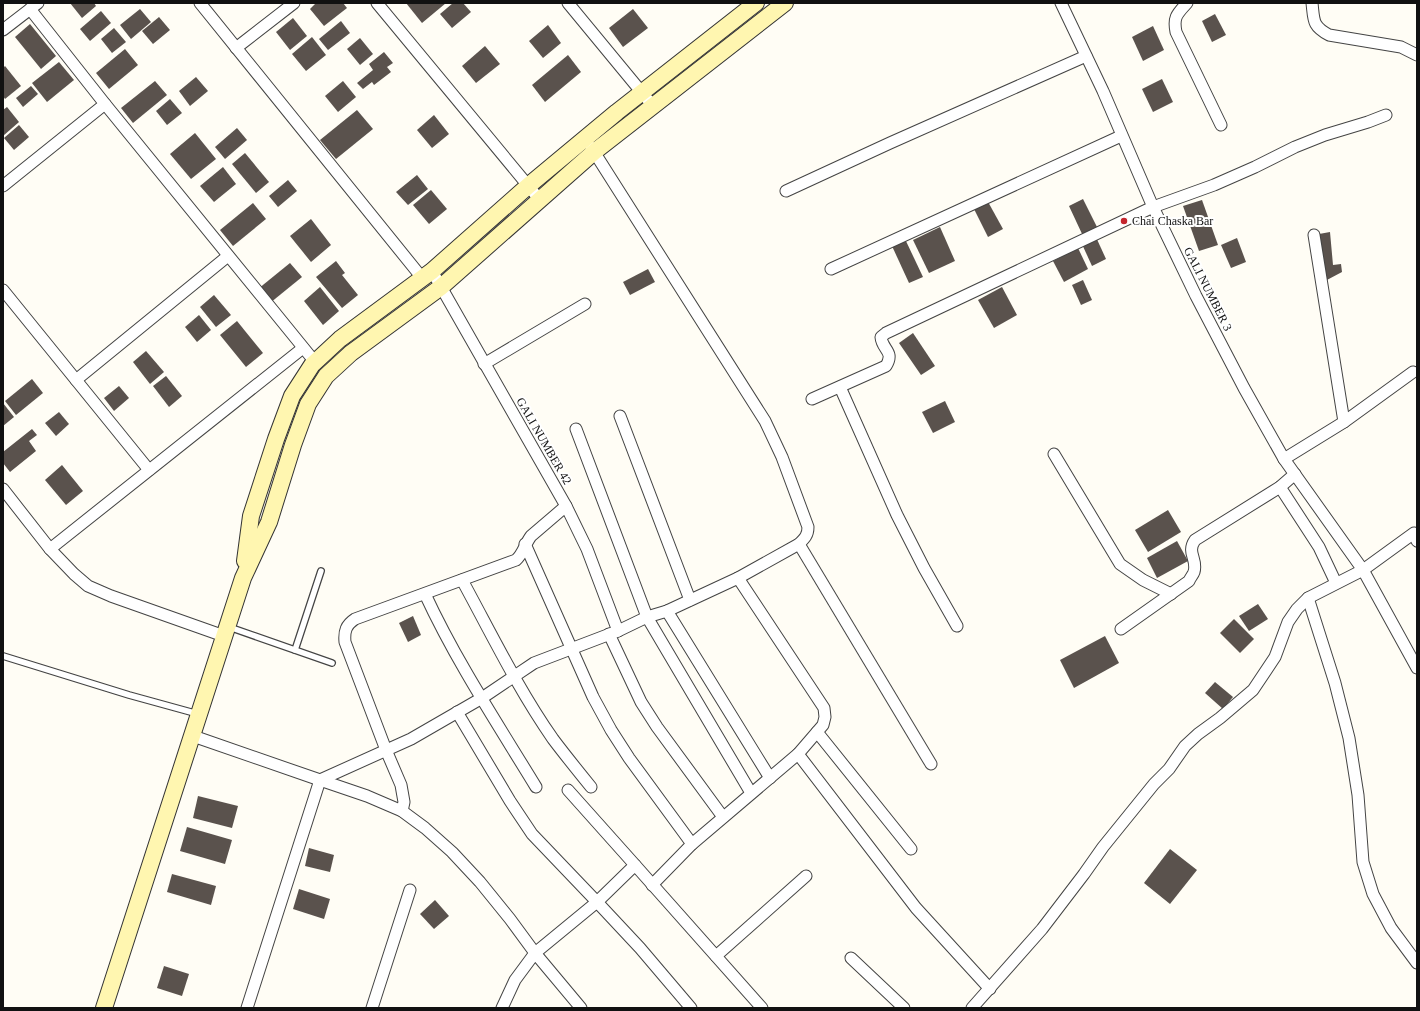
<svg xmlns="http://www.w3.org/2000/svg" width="1420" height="1011" font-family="Georgia,serif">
	<rect width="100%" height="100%" fill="#fffdf5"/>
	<g fill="#5a524d">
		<polygon points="70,3 94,3 96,6 82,18"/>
		<polygon points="316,3 343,3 347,8 324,26 310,9"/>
		<polygon points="406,3 446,3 422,23"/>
		<polygon points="453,3 463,3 471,12 452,28 440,14"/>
		<polygon points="140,9 151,22 131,39 120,25"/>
		<polygon points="633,9 648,28 623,47 609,28"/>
		<polygon points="101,11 111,23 90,41 80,29"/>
		<polygon points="1215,14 1226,35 1212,42 1202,21"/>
		<polygon points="159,17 170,30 153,44 142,31"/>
		<polygon points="293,18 307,36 290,50 276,32"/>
		<polygon points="341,21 350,33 328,50 319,39"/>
		<polygon points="30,24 56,56 41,69 15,37"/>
		<polygon points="548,25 561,43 543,58 529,41"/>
		<polygon points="1153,26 1164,50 1143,61 1132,37"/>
		<polygon points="114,28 126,42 112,53 101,39"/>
		<polygon points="312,37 326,55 306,71 292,54"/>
		<polygon points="360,38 373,54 360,65 347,49"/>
		<polygon points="485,46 500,64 476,83 462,66"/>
		<polygon points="125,49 138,65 109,89 96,73"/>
		<polygon points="384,52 393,63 387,67 391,72 374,85 372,82 363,89 357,83 373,70 369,64"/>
		<polygon points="568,55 581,72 545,102 532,85"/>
		<polygon points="59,62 74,80 47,102 32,83"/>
		<polygon points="5,66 21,86 5,99 3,96 3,68"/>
		<polygon points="196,77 208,91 190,106 179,91"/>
		<polygon points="1162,79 1173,102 1153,112 1142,89"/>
		<polygon points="155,81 167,95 133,123 121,108"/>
		<polygon points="343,81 356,97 338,112 325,96"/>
		<polygon points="31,86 38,94 23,107 16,98"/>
		<polygon points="170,99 182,113 167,125 156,111"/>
		<polygon points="7,107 19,122 3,136 3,110"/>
		<polygon points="357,110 373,129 336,159 320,140"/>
		<polygon points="434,115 449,134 432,148 417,130"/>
		<polygon points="19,125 29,137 14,150 4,138"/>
		<polygon points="237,128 247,140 225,159 215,147"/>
		<polygon points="195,133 216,159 191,179 170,154"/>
		<polygon points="245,153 269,182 256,193 232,164"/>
		<polygon points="223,167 236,184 214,202 200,186"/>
		<polygon points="417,175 428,189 408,205 396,192"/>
		<polygon points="288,180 297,191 278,207 269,196"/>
		<polygon points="431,190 447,209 429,224 413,205"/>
		<polygon points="1083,199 1098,229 1083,236 1069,206"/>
		<polygon points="987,200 1003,229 988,237 973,207"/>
		<polygon points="1202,200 1218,245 1199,251 1183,206"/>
		<polygon points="253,203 266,219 233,246 220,230"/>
		<polygon points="311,219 331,245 311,262 290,236"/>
		<polygon points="940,227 955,261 929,273 913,240"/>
		<polygon points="1330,232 1333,265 1341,264 1342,272 1325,281 1319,234"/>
		<polygon points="1095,235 1106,259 1092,266 1081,242"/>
		<polygon points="1237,238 1246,262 1231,268 1221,245"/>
		<polygon points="905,239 923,277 909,283 892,246"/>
		<polygon points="1078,248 1088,269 1064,282 1053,261"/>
		<polygon points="336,261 345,273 342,275 358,295 342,308 316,277"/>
		<polygon points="290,263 302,277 270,303 258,289"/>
		<polygon points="648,269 655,282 630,295 623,282"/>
		<polygon points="1083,280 1092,300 1081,305 1072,285"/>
		<polygon points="320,287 339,311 323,325 304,301"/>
		<polygon points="1002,287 1017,315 994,328 978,300"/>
		<polygon points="214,295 231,315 216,327 200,307"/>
		<polygon points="199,315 211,330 197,342 185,327"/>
		<polygon points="237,321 263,353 246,367 220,335"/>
		<polygon points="913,333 935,366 921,375 899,343"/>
		<polygon points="146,351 164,372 150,384 133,362"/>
		<polygon points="166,376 182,396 169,407 153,386"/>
		<polygon points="32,379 43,393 16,415 5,401"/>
		<polygon points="119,386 129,398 114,411 104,398"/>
		<polygon points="945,401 955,422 933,433 922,412"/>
		<polygon points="3,403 14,417 3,426"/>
		<polygon points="59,412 69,424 56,436 45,423"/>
		<polygon points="32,429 37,435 29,441 36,451 10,472 3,463 3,452"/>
		<polygon points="62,465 83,491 66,505 45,480"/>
		<polygon points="1168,510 1181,532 1148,552 1135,530"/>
		<polygon points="1177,541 1188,561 1157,578 1147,558"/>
		<polygon points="1258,604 1268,619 1249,631 1239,616"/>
		<polygon points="413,616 421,635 408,642 399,623"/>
		<polygon points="1234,619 1254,639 1240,653 1220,633"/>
		<polygon points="1105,636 1119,663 1074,688 1060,660"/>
		<polygon points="1215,682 1233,697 1223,709 1205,693"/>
		<polygon points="198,796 238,806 232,828 193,818"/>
		<polygon points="187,827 232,840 225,864 180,851"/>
		<polygon points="309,848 334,855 330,872 305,866"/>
		<polygon points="1170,849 1197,870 1170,904 1144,883"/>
		<polygon points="172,874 216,886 211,905 167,892"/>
		<polygon points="299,889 330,899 324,919 293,909"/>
		<polygon points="435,900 449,916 434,929 420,914"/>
		<polygon points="164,966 189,974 182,996 157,988"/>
	</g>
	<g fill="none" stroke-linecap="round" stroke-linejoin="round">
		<defs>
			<g id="lane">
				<polyline points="229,627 332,663"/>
				<polyline points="295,650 321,571"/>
				<polyline points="3,656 129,695 198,714"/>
			</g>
			<g id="street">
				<polyline points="200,3 423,279"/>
				<polyline points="377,3 540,200"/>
				<polyline points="568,3 653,106"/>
				<polyline points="1061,3 1103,91 1153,207 1196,296 1244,388 1284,459 1363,570 1417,668"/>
				<path d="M1187 3C1177 14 1173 17 1176 32L1221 125"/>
				<path d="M1312 3C1314 20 1312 26 1329 35L1401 47 1417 55"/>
				<polyline points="30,9 105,104 315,362"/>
				<polyline points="3,30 38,3"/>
				<polyline points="236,48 294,3"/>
				<polyline points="3,186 105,104"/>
				<polyline points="786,191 890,143 1086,56"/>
				<polyline points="1314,235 1344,422"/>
				<polyline points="831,269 1121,136"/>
				<polyline points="432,271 566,506 587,549 618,631"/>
				<polyline points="3,290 149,470"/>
				<polyline points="484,364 585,304"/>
				<polyline points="76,380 228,256"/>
				<polyline points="840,387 897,515 924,568 957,626"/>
				<path d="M812 399 886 366C895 351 882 350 881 337L886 333 1153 207 1214 185 1255 167 1295 147 1325 135 1368 122 1386 115"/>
				<polyline points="620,416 690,600"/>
				<polyline points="576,429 647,617 751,793"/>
				<polyline points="1054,454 1120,564 1143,580 1171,594"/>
				<polyline points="1284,459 1344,422 1413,372"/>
				<polyline points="1280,487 1319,547 1336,583"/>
				<polyline points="3,489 50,549 74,574 88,586 111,596 224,636"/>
				<polyline points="525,544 593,697 611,730 629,758 692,844 652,885"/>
				<polyline points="799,544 931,764"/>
				<polyline points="50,549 303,348"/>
				<path d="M462 580C491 633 518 689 553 739 565 755 578 771 591 787"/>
				<path d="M425 594C456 661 497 723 536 787"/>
				<polyline points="1308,598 1335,683 1349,738 1358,795 1363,862 1373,894 1391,928 1417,963"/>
				<polyline points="667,611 770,778"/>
				<path d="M1121 629 1189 581C1190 578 1193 575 1194 572 1198 559 1186 553 1195 540L1280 487 1295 474"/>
				<polyline points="609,634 641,702 657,727 723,817"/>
				<polyline points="457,712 510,801 532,834 597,902 635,865 762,1008"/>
				<polyline points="817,732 911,849"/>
				<polyline points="193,736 320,780 247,1008"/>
				<polyline points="798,754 916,908 990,989"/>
				<path d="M320 780 411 739 482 698 534 663 618 631 647 617 667 611 738 578 799 544C805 538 808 535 808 527L782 457 765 421 591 147"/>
				<polyline points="320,780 367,796 402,811 425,828 452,852 480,882 510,919 535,953 597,902 640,948 691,1008"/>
				<polyline points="568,790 635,865"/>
				<path d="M402 811 404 802 401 785 386 750 345 642C344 631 346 625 355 619L516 560C523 554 525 544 531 536L566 506"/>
				<polyline points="692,844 798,754 823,725 825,717 824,708 738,578"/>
				<polyline points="716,956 806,876"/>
				<polyline points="851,958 904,1008"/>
				<polyline points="372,1008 410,890"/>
				<polyline points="502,1008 515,980 535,953 581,1008"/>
				<polyline points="972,1008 1042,929 1084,874 1103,847 1154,784 1169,769 1185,746 1198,734 1220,718 1253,690 1275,657 1288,622 1297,609 1308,598 1363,570 1414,533 1417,541"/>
			</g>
			<g id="secondary">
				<polyline points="245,561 251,516 276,439 292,396 312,365 340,339 432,271 528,186 617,112 756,3"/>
				<polyline points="104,1008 243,578 269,522 293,445 308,404 326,376 351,353 441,287 594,152 785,3"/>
			</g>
		</defs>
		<use href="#lane" stroke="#444" stroke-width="8"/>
		<use href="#street" stroke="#444" stroke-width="13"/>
		<use href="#secondary" stroke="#333" stroke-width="18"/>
		<use href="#lane" stroke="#fff" stroke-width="5.5"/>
		<use href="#street" stroke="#fff" stroke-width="11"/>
		<use href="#secondary" stroke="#fff6b0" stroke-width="16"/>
	</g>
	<circle fill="#c4262e" stroke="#fff" stroke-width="1.5" cx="1124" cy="221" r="4"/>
	<g text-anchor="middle" stroke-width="4" stroke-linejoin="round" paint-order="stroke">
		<g font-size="12" fill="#111" stroke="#fff" text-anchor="start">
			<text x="1132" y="225">Chai Chaska Bar</text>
		</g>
		<g font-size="12" fill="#111" stroke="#fff">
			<text transform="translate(1208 289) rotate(63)" y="4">GALI NUMBER 3</text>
			<text transform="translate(544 441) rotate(60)" y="4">GALI NUMBER 42</text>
		</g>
	</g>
	<rect width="1420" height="1011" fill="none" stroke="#111111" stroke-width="8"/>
</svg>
